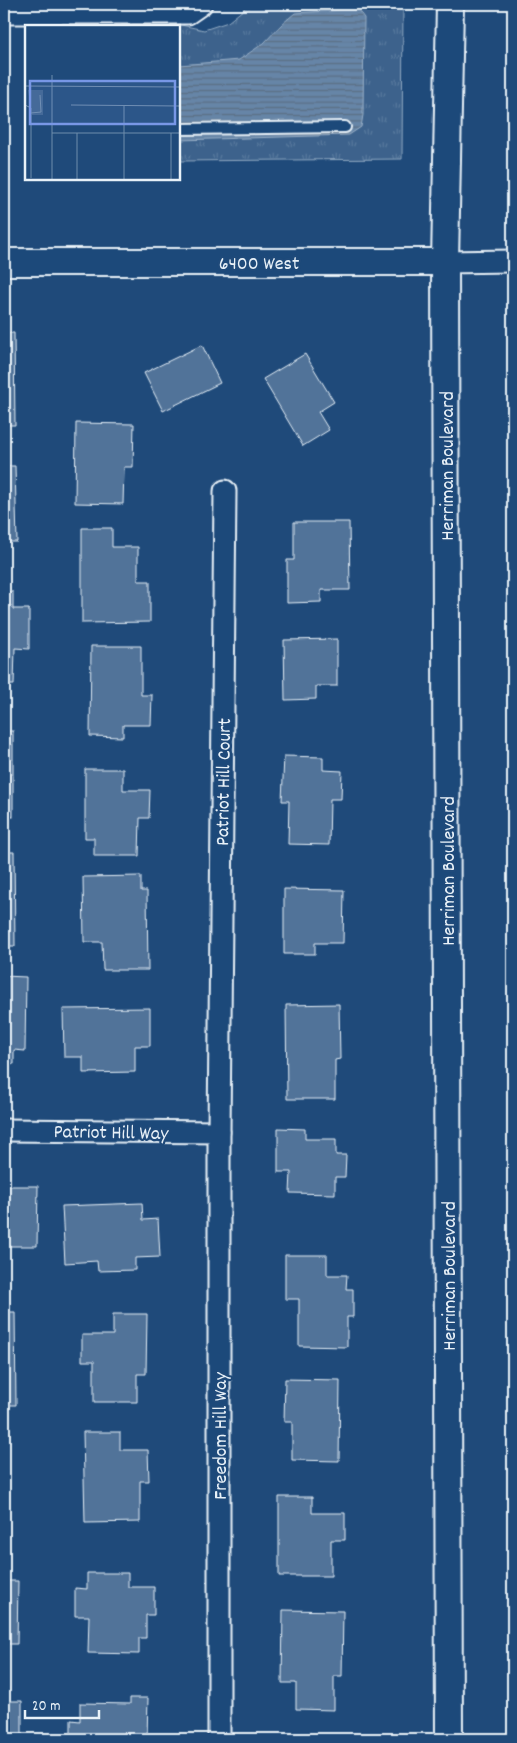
<svg xmlns="http://www.w3.org/2000/svg" width="517" height="1743" font-family="Dekko,sans-serif">
	<defs>
		<pattern id="grass-tufts" width="24" height="20" patternUnits="userSpaceOnUse" patternTransform="scale(1.25)"><rect width="24" height="20" fill="#3c628c"/><path d="M3 7l-1-3M5 7V3M7 7l1-3M15 17l-1-3M17 17v-4M19 17l1-3" fill="none" stroke="#58799d"/></pattern>
		<pattern id="water-rules" width="6" height="5" patternUnits="userSpaceOnUse" patternTransform="scale(1.25)"><rect width="6" height="5" fill="#6685a7"/><path d="M0 2.5h6" fill="none" stroke="#596d82"/></pattern>
	</defs>
	<rect width="100%" height="100%" fill="#1f4a7a"/>
	<filter id="ink" filterUnits="userSpaceOnUse"><feTurbulence type="fractalNoise" baseFrequency=".02" numOctaves="2"/><feDisplacementMap in="SourceGraphic" scale="10" xChannelSelector="R" yChannelSelector="G"/><feConvolveMatrix kernelMatrix="1 2 1 2 8 2 1 2 1" color-interpolation-filters="sRGB"/></filter>
	<g filter="url(#ink)">
		<polygon fill="url(#grass-tufts)" stroke="#92aac2" points="245,4 403,4 402,159 179,161 179,26 121,26 181,25 204,30 228,22 244,9"/>
		<polygon fill="url(#water-rules)" stroke="#9ab0c7" points="343,10 358,10 364,18 363,115 361,127 349,135 179,140 179,65 239,60 264,43 282,24 295,13"/>
		<g fill="#517399" stroke="#e8f1f8">
			<polygon points="4,67 8,67 7,110 4,110"/>
			<polygon points="4,333 14,333 15,425 4,425"/>
			<polygon points="202,345 220,383 163,411 144,373"/>
			<polygon points="305,354 334,402 318,412 329,430 303,446 263,379"/>
			<polygon points="76,423 134,424 133,467 124,467 123,504 75,503"/>
			<polygon points="4,466 15,466 17,542 4,542"/>
			<polygon points="294,522 349,522 350,590 321,590 321,602 287,603 287,560 294,560"/>
			<polygon points="82,528 112,528 112,547 138,547 138,581 150,581 150,622 82,623"/>
			<polygon points="4,591 13,592 13,609 29,609 29,649 15,648 14,685 4,685"/>
			<polygon points="337,639 337,686 316,686 316,699 285,700 284,640"/>
			<polygon points="91,646 141,646 141,695 152,695 151,725 123,725 123,737 90,736"/>
			<rect x="4" y="731" width="9" height="86"/>
			<polygon points="284,756 323,757 323,770 342,771 341,799 330,799 329,845 288,844 289,801 282,801"/>
			<polygon points="85,769 123,769 123,790 150,790 149,818 140,818 139,856 94,856 94,838 85,838"/>
			<polygon points="4,852 14,852 15,946 4,946"/>
			<polygon points="141,876 141,891 147,891 148,970 103,970 102,942 84,942 83,877"/>
			<polygon points="284,889 344,890 343,943 315,943 315,954 284,954"/>
			<polygon points="4,976 26,977 25,1051 14,1050 14,1064 4,1064"/>
			<polygon points="339,1004 340,1059 335,1060 335,1099 287,1099 286,1005"/>
			<polygon points="150,1008 150,1046 135,1046 135,1072 83,1073 83,1057 64,1057 63,1009"/>
			<polygon points="278,1128 305,1129 305,1139 336,1139 336,1155 346,1155 345,1177 335,1177 335,1194 290,1193 291,1172 278,1172"/>
			<polygon points="4,1186 38,1186 37,1246 6,1246 6,1257 4,1257"/>
			<polygon points="142,1203 143,1220 158,1219 160,1257 135,1258 135,1270 98,1271 97,1261 65,1263 62,1206"/>
			<polygon points="285,1255 327,1255 327,1275 347,1275 346,1289 353,1289 353,1317 347,1317 347,1347 299,1346 299,1299 285,1299"/>
			<polygon points="4,1312 15,1312 16,1405 4,1405"/>
			<polygon points="113,1314 147,1314 146,1374 137,1374 137,1402 94,1402 94,1361 82,1361 82,1335 113,1335"/>
			<polygon points="285,1379 340,1380 339,1461 292,1460 292,1422 284,1422"/>
			<polygon points="83,1432 120,1432 120,1450 148,1450 149,1481 140,1481 140,1522 85,1523"/>
			<polygon points="4,1460 6,1460 5,1532 4,1532"/>
			<polygon points="279,1497 312,1497 312,1513 345,1513 345,1540 331,1540 331,1576 279,1576"/>
			<polygon points="87,1573 128,1573 128,1587 154,1587 154,1615 146,1615 146,1638 139,1638 139,1654 88,1653 89,1616 75,1616 75,1588 87,1589"/>
			<polygon points="4,1581 18,1581 17,1644 4,1644"/>
			<polygon points="283,1610 343,1611 342,1676 334,1676 334,1710 296,1709 296,1683 282,1683"/>
			<polygon points="4,1687 8,1687 8,1701 22,1701 22,1739 4,1739"/>
			<polygon points="130,1698 148,1698 147,1739 91,1739 91,1738 71,1737 71,1720 80,1721 80,1703 130,1704"/>
		</g>
		<g fill="none" stroke-linecap="round" stroke-linejoin="round">
			<defs>
				<polyline id="service" points="179,129 345,127"/>
				<g id="minor">
					<polyline points="4,13 188,13 201,4"/>
					<polyline points="445,262 513,261"/>
					<polyline points="4,1130 219,1132"/>
					<polyline points="219,1739 219,1132 225,491"/>
				</g>
				<g id="tertiary">
					<polyline points="4,262 445,262"/>
					<polyline points="449,1739 445,262 450,4"/>
				</g>
			</defs>
			<use href="#service" stroke="#e8f1f8" stroke-width="14"/>
			<use href="#minor" stroke="#e8f1f8" stroke-width="25"/>
			<use href="#tertiary" stroke="#e8f1f8" stroke-width="30"/>
			<use href="#service" stroke="#1f4a7a" stroke-width="10"/>
			<use href="#minor" stroke="#1f4a7a" stroke-width="21"/>
			<use href="#tertiary" stroke="#1f4a7a" stroke-width="26"/>
		</g>
	</g>
	<g text-anchor="middle" stroke-width="4.5" stroke-linejoin="round" paint-order="stroke">
		<g font-size="20" fill="#e8f1f8" stroke="#1f4a7a">
			<text x="259" y="269">6400 West</text>
			<text transform="translate(446 466) rotate(-90)" y="7">Herriman Boulevard</text>
			<text transform="translate(222 782) rotate(-89)" y="7">Patriot Hill Court</text>
			<text transform="translate(447 871) rotate(-90)" y="7">Herriman Boulevard</text>
			<text transform="translate(111 1131) rotate(1)" y="7">Patriot Hill Way</text>
			<text transform="translate(448 1276) rotate(-90)" y="7">Herriman Boulevard</text>
			<text transform="translate(219 1436) rotate(-90)" y="7">Freedom Hill Way</text>
		</g>
	</g>
	<g transform="translate(25 25)">
		<rect width="155" height="155" fill="#1f4a7a"/>
		<path d="M3 65H18V90H7Z" fill="#3c628c"/>
		<path fill="none" stroke="#6f8dac" stroke-width="1" d="M27 50V155M0 61 155 62M0 80 6 83V153M46 80 155 81M6 88 16 87 15 70M27 108H155M52 155V108M99 155V81M146 155V108"/>
		<path fill="#7897e6" fill-opacity="0.15" stroke="#7897e6" stroke-width="2.5" d="M5 56H150V99H5Z"/>
		<rect width="155" height="155" fill="none" stroke="#e8f1f8" stroke-width="2.5"/>
	</g>
	<rect width="517" height="1743" fill="none" stroke="#1f4a7a" stroke-width="20"/>
	<rect x="10" y="10" width="497" height="1723" fill="none" stroke="#e8f1f8" stroke-width="2" filter="url(#ink)"/>
	<path d="M25 1710v8h74v-8" fill="none" stroke="#e8f1f8" stroke-width="2.5"/>
	<text x="32" y="1710" font-size="15" fill="#e8f1f8" stroke="#1f4a7a" stroke-width="4" paint-order="stroke">20 m</text>
</svg>
